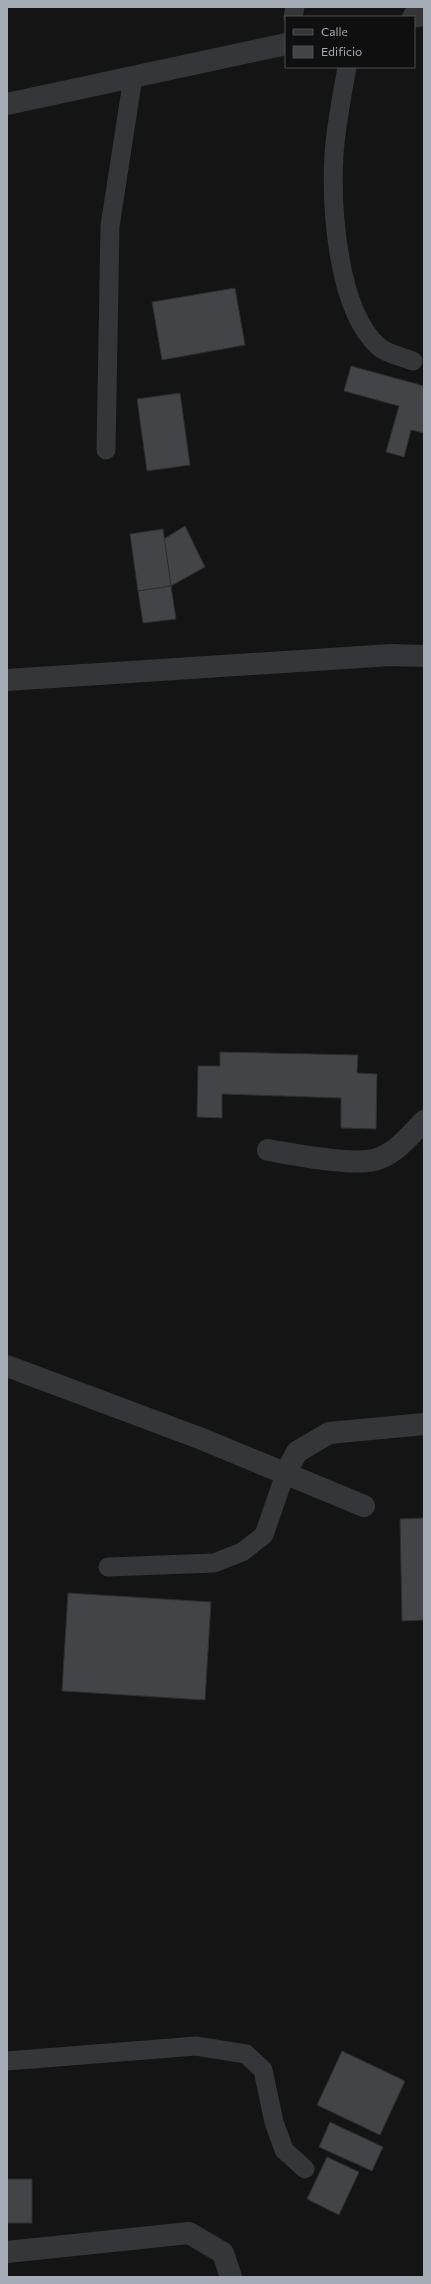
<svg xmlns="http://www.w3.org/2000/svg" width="431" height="2284" font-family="Commissioner,sans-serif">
	<rect width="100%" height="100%" fill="#141415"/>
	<g fill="#434448" stroke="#2e2e31">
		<polygon points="235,288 245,345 162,360 152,302"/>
		<polygon points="351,366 424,386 424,433 411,430 404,457 386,452 399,406 344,391"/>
		<polygon points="180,393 190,465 147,471 137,399"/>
		<polygon points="185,526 205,567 171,586 164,539"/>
		<polygon points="163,529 171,586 138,591 130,534"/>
		<polygon points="171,586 176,619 143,623 138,591"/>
		<polygon points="220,1052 358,1055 357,1073 377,1074 376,1129 341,1128 341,1098 222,1094 222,1118 197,1117 198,1066 220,1066"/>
		<polygon points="424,1518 424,1620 402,1621 400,1519"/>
		<polygon points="68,1593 211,1602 205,1700 62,1691"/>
		<polygon points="342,2051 405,2081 380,2135 317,2105"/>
		<polygon points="330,2122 383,2147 372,2171 319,2147"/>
		<polygon points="327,2157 359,2172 339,2215 307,2199"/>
		<rect x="7" y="2179" width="25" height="44"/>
	</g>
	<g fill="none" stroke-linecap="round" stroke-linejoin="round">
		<g stroke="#35363a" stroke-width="19">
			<polyline points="293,17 295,7"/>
			<path d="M347 67C342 96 336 125 334 154 331 207 337 310 379 347 387 354 403 357 413 361"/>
			<polyline points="106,450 110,226 133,77"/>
			<polyline points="108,1567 214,1563 242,1552 264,1535 285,1474"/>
			<polyline points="7,2061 196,2046 246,2054 263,2070 274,2122 284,2150 305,2169"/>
		</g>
		<g stroke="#35363a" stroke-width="22">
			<polyline points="413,17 424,15"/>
			<polyline points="7,104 286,44"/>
			<polyline points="7,680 391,655 424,656"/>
			<path d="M268 1150C293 1154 359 1168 380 1158 398 1151 411 1134 424 1121"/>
			<polyline points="7,1366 202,1439 364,1506"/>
			<polyline points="285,1474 297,1452 329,1433 424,1424"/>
			<polyline points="7,2252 189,2233 223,2253 231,2277"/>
		</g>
	</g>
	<rect width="431" height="2284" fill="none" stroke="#a6acb5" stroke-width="16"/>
	<rect x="285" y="16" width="130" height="52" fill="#0f0f10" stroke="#4b4e52"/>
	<rect x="293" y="29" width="20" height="6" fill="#35363a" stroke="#4b4e52"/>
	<text x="321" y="36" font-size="12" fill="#a6acb5">Calle</text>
	<rect x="293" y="46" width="20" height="12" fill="#434448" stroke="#4b4e52"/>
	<text x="321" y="56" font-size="12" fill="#a6acb5">Edificio</text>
</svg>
